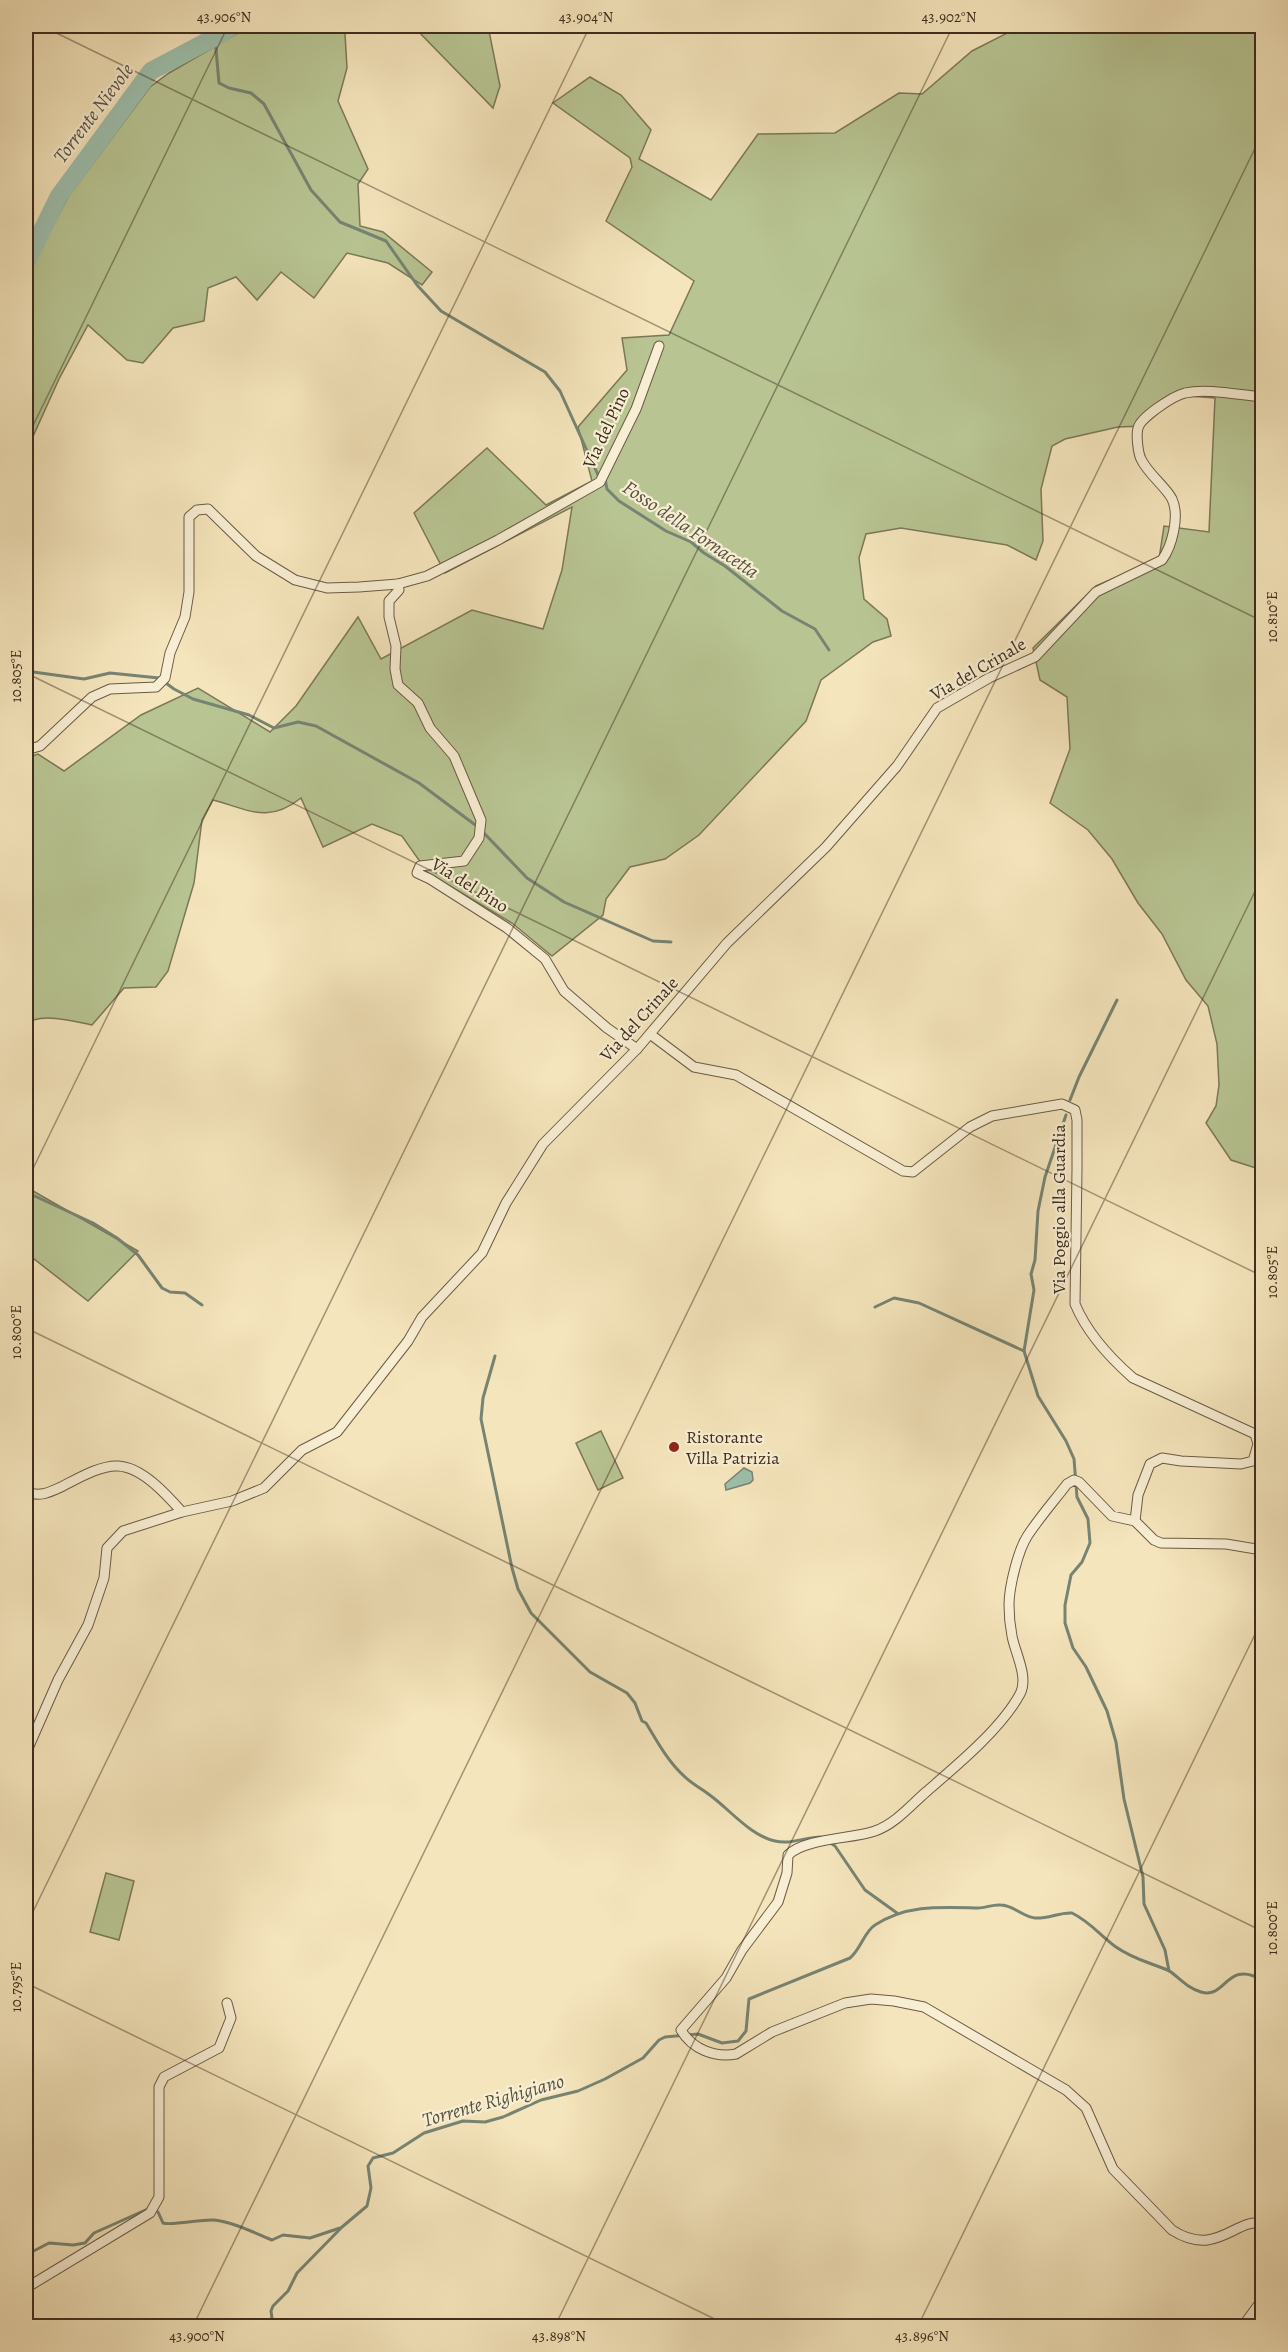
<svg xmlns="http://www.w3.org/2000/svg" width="1288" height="2352" font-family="Alegreya,serif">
	<rect width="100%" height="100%" fill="#f5e5bc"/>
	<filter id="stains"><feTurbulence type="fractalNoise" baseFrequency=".00333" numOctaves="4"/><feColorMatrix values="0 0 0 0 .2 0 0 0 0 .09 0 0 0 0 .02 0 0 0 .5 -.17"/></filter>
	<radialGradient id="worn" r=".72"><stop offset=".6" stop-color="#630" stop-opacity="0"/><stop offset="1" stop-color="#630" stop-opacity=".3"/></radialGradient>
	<g fill="#b8c593" stroke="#7c7858" stroke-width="1.5">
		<polygon points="249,26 354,26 345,34 347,68 338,101 368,169 358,184 360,226 383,232 432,272 422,285 388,263 347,253 314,298 281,272 257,300 236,277 208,288 204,321 173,328 143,363 127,360 88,325 59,379 26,452 26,267 39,253 68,197 150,87 169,73 247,28"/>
		<polygon points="413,26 488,26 500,86 493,108"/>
		<path d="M1021 26H1262V1170L1231 1160 1206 1123 1216 1106 1219 1085 1217 1044 1208 1006 1186 980 1162 934 1138 903 1112 859 1088 830 1050 803 1070 749 1067 697 1040 680 1033 648 1096 586 1159 559 1164 526 1209 532 1215 398 1189 396 1176 398 1143 426 1118 427 1065 439 1052 446 1041 489 1043 541 1036 560 1007 545 901 528 866 534 859 558 864 599 887 619 891 636 873 642 821 680 806 721 699 835 665 859 630 867 606 899 603 915 552 956 512 923 428 873 402 836 372 824 323 847 301 798C268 824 250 810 213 800L202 820 194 883 168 971 156 987 124 988 92 1025C76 1022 38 1011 26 1025V758L38 754 64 771 141 715 198 688 270 732 296 706 358 617 381 659 472 610 543 629 562 570 572 507 445 573 414 513 487 448 546 505 592 481 578 427 627 370 622 338 669 335 694 281 606 221 632 167 630 158 553 103 590 77 621 95 651 130 639 159 711 200 758 134 835 133 899 93 922 94 972 51Z"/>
		<polygon points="26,1187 138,1251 88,1301 34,1259 26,1277"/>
		<polygon points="601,1431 623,1478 598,1490 576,1443"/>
		<polygon points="106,1873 134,1881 119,1940 90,1932"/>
	</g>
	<polygon fill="#9dbfac" stroke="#778473" stroke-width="1.5" points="744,1468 752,1472 753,1480 750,1483 726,1490 725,1484"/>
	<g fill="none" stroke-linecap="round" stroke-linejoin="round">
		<g stroke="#778473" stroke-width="3">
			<polyline points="223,26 227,30"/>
			<polyline points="215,38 219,83 229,88 251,93 264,104 311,190 340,222 386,241 417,285 441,311 545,372 560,391 598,475 605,479 607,489 619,501 666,531 691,542 704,553 725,566 782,611 815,629 829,650"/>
			<polyline points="26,671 84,679 110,673 159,678 174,689 193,699 249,715 274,728 298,722 316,726 419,783 478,827"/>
			<polyline points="483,832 527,878 564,902 653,941 671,942"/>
			<polyline points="1070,1100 1079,1077 1117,1000"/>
			<polyline points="1066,1115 1045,1177 1038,1211 1035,1260 1031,1274 1034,1290 1024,1351 1038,1396 1066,1441 1074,1459 1077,1497 1088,1519 1090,1543 1082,1562 1071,1575 1065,1605 1065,1623 1073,1648 1086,1667 1107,1711 1116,1742 1124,1799 1143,1877 1144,1904 1165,1950 1169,1971"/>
			<polyline points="26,1192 93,1223 117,1238 138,1255 162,1288 170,1292 185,1293 202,1305"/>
			<polyline points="875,1307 894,1298 919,1303 1024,1351"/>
			<path d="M495 1356 483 1398 481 1419 512 1568 518 1589 531 1613 590 1672 627 1693 635 1703 642 1721 646 1723C657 1741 668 1762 684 1776 692 1784 702 1789 711 1796 730 1810 751 1836 775 1841 790 1845 805 1837 821 1837"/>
			<polyline points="829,1842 835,1846 865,1890 897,1913"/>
			<path d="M26 2255 49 2243 73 2245 85 2243 94 2233 150 2208 158 2212 163 2223C172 2226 201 2219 214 2220 233 2222 255 2233 272 2240L283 2235 310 2238 340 2228"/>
			<path d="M273 2326 271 2311 273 2306 288 2291 297 2273 342 2227 367 2206 371 2188 368 2166 373 2158 393 2153 424 2133 463 2121 485 2122 503 2117 541 2100 578 2091 605 2079 643 2058 659 2040 665 2037 698 2034 722 2043 738 2041 746 2031 749 1999 850 1958C861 1949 864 1932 875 1925 907 1904 942 1907 978 1908 986 1908 993 1904 1001 1905 1013 1905 1023 1917 1035 1918 1048 1919 1060 1912 1072 1913 1089 1921 1101 1936 1116 1947 1126 1954 1138 1959 1149 1963 1156 1966 1165 1968 1171 1972 1181 1980 1188 1988 1201 1992 1226 2000 1226 1959 1262 1980"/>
		</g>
		<polyline stroke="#9dbfac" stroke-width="18" points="26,263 59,196 151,71 221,34 233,26"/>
		<defs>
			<g id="minor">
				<polyline points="398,584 399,590 389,601 389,617 396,646 395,669 398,685 418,703 430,728 454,756 481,820 479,838 464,861 420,866 417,873 430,879 507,928 545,959 564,991 607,1028 637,1049"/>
				<polyline points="26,750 40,746 92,697 110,689 156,687 165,678 170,653 185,617 189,592 189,517 197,510 208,509 256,556 295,580 327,588 359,587 398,584 427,576 498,540 600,482 636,409 659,346"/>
				<path d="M650 1034 694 1067 736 1075 903 1171 913 1172 970 1127 992 1116 1062 1104 1075 1110 1077 1120V1169L1075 1304C1087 1333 1109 1357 1133 1378L1255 1434 1258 1444 1253 1461 1241 1464 1181 1461 1162 1458 1150 1464 1138 1495 1135 1521 1154 1540 1161 1543 1226 1544 1262 1550"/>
				<path d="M26 1492C40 1497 48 1493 61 1487 77 1479 100 1465 118 1466 142 1467 167 1495 182 1512"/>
				<path d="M1135 1521 1112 1516 1079 1482 1074 1480 1067 1484C1054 1501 1040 1517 1028 1535 1018 1550 1009 1587 1009 1605 1009 1615 1010 1626 1012 1636 1015 1653 1029 1677 1020 1694 1001 1729 956 1766 926 1792 910 1806 895 1824 875 1831 852 1839 805 1838 788 1855L787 1873 778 1902 742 1950 726 1978 681 2030C692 2049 715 2058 736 2054L772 2032 845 2003 871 1999 894 2001 924 2007 1066 2090 1086 2108 1113 2169 1172 2230C1217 2259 1237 2216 1262 2224"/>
				<path d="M26 1753 58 1680 88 1625 104 1578 107 1548 123 1531 182 1512 232 1501 264 1488 302 1450 337 1432 408 1341 422 1317 482 1253 506 1203 543 1144 637 1049 727 943 826 847 897 766 937 708 989 678 1035 657 1096 592 1162 560C1172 546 1180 516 1172 499 1166 487 1148 474 1141 459 1138 453 1136 435 1138 428 1141 417 1173 396 1185 393 1208 388 1238 395 1262 397"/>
				<polyline points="26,2288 150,2213 159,2197 159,2087 164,2077 219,2048 231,2018 227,2003"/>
				<polyline points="1243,2326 1262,2300"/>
			</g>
		</defs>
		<use href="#minor" stroke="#6c5a45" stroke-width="11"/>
		<use href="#minor" stroke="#f8eed3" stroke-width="9"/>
	</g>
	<path fill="none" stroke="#3f2c1d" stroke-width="1.5" stroke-opacity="0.45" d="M42 26 1262 621M26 440 228 26M26 673 1262 1276M26 1183 590 26M26 1328 1262 1931M26 1926 953 26M26 1983 729 2326M193 2326 1262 134M555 2326 1262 877M918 2326 1262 1620"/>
	<circle fill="#8f2418" stroke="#f8eed3" stroke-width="2" cx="674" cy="1447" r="6"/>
	<g text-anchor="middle" stroke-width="4.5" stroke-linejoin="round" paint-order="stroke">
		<g font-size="18" fill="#3f2c1d" stroke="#f8eed3">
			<text transform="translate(606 428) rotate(-65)" y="6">Via del Pino</text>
			<text transform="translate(978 669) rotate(-30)" y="6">Via del Crinale</text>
			<text transform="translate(470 885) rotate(32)" y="6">Via del Pino</text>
			<text transform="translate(639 1019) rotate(-48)" y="6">Via del Crinale</text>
			<text transform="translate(1059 1209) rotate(-90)" y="6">Via Poggio alla Guardia</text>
		</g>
		<g font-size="18" fill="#3f2c1d" stroke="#f8eed3" text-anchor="start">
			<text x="686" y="1443">Ristorante<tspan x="686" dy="21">Villa Patrizia</tspan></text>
		</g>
		<g font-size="20" font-style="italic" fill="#565141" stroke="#f8eed3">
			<text transform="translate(93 113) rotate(-53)" y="7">Torrente Nievole</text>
			<text transform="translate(691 529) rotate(34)" y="7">Fosso della Fornacetta</text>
			<text transform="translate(493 2100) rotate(-16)" y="7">Torrente Righigiano</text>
		</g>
	</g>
	<rect width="1288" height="2352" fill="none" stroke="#f5e5bc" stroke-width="66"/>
	<rect x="33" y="33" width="1222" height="2286" fill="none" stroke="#3f2c1d" stroke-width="2"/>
	<g font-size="15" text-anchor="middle" fill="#3f2c1d">
		<text x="224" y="22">43.906°N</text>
		<text x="586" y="22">43.904°N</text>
		<text x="949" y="22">43.902°N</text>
		<text transform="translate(1272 617) rotate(-90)" y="5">10.810°E</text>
		<text transform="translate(16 676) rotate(-90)" y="5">10.805°E</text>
		<text transform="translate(1272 1272) rotate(-90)" y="5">10.805°E</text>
		<text transform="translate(16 1332) rotate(-90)" y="5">10.800°E</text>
		<text transform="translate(1272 1928) rotate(-90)" y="5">10.800°E</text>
		<text transform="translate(16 1987) rotate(-90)" y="5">10.795°E</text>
		<text x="197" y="2341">43.900°N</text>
		<text x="559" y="2341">43.898°N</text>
		<text x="922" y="2341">43.896°N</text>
	</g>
	<rect width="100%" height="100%" filter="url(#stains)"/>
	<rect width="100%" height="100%" fill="url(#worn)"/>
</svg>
